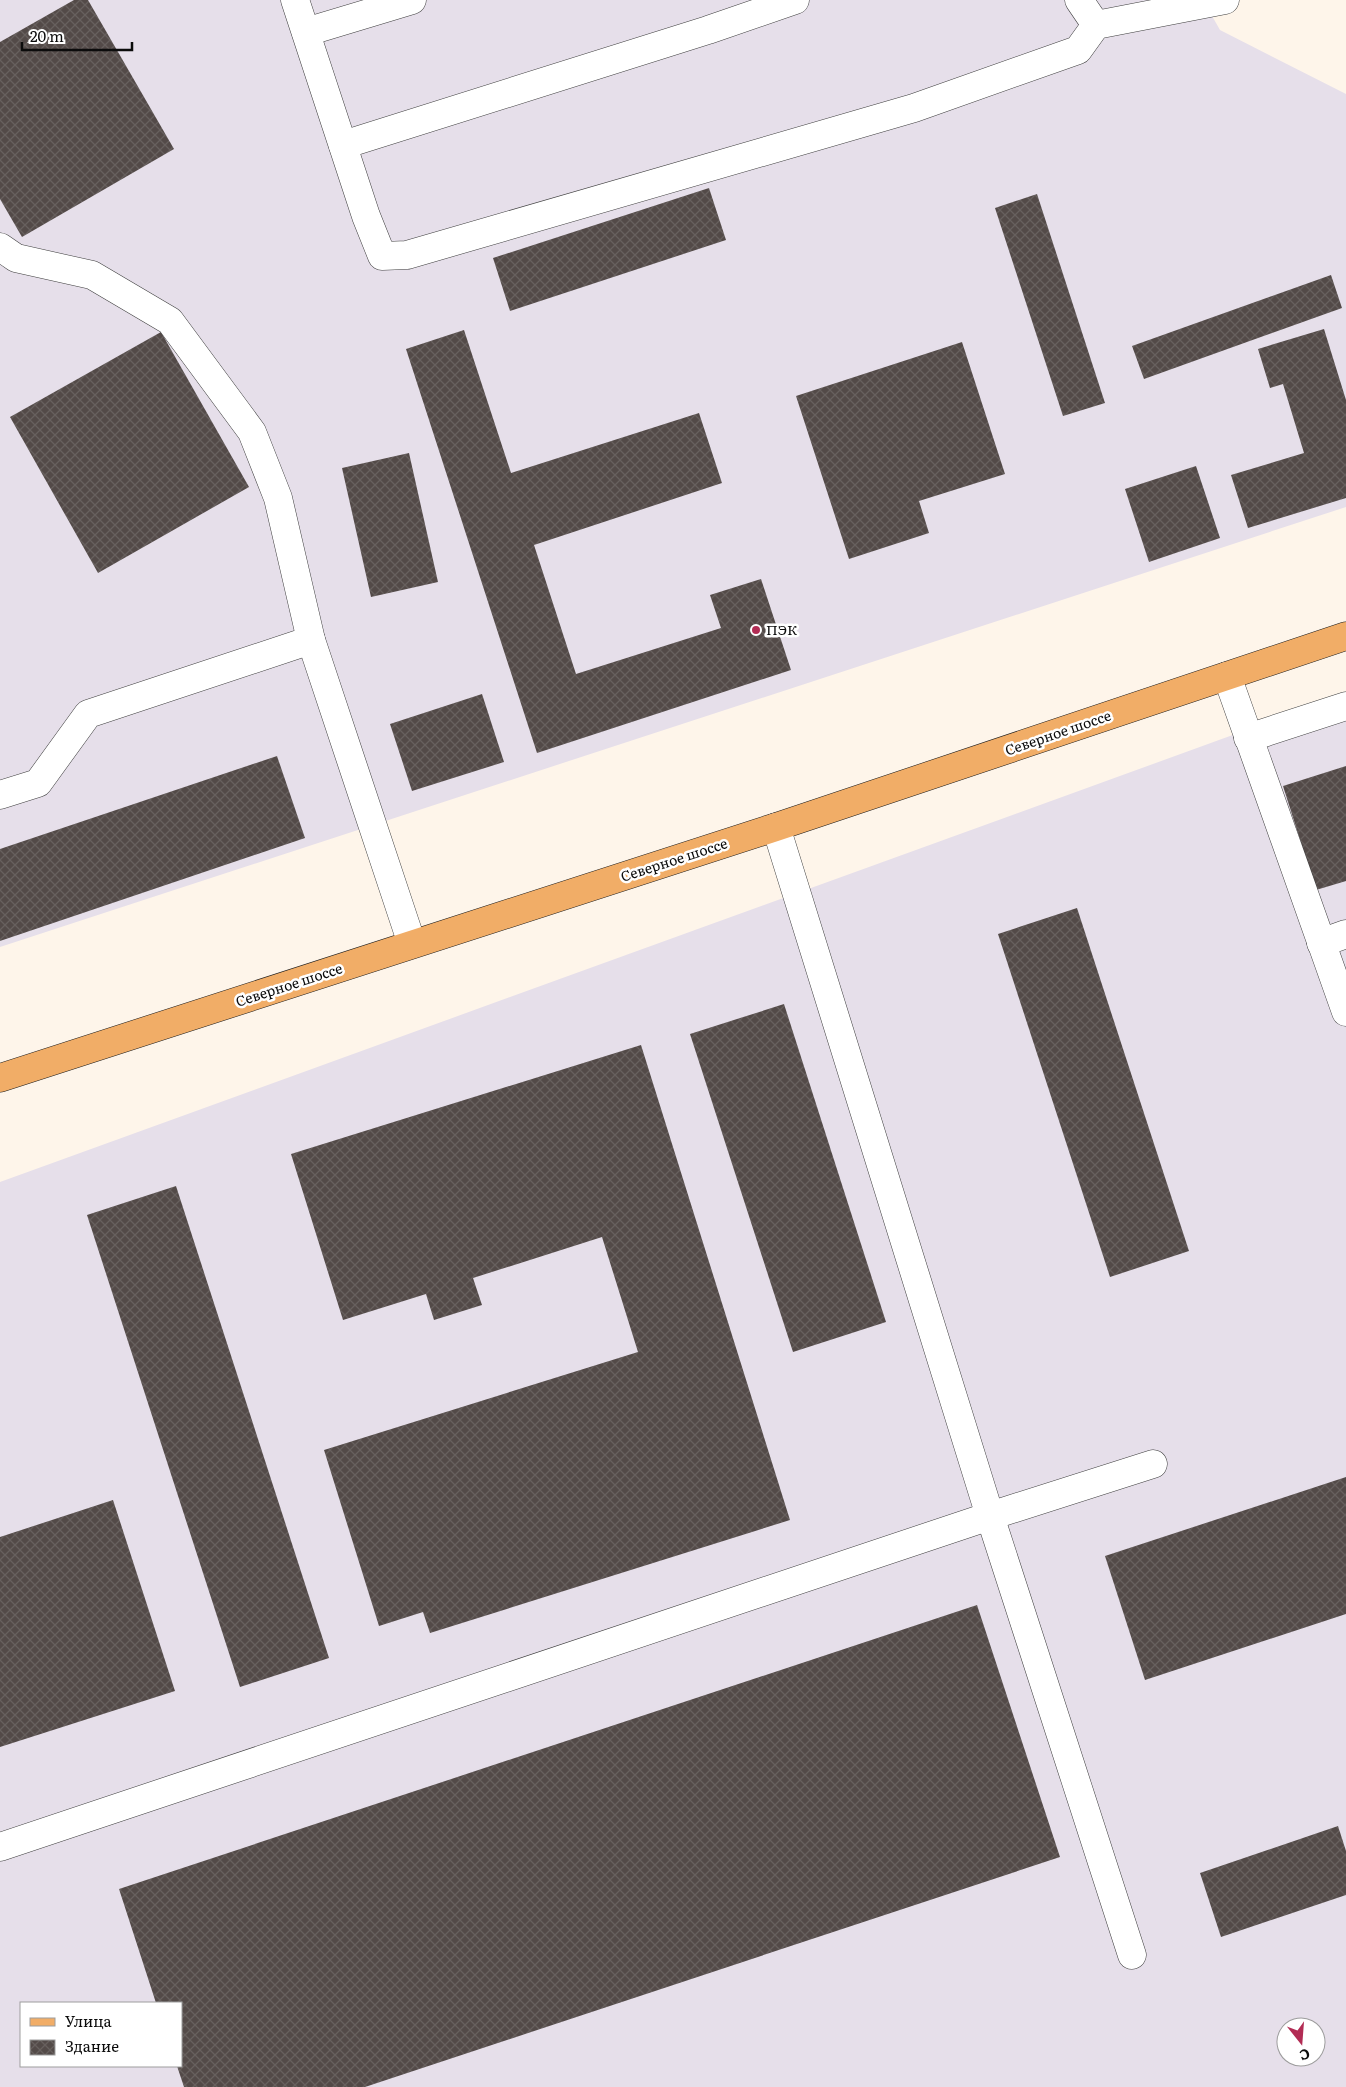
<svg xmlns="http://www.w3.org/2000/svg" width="1346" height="2087" font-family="Literata,serif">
	<defs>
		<pattern id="building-cross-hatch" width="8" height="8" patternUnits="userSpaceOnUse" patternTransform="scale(1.25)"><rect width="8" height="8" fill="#534a48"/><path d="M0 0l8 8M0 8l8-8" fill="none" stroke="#67605e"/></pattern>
	</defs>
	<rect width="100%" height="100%" fill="#fef5ea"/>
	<g fill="#e6dfea" fill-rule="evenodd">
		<polygon points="0,0 1203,0 1220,30 1346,94 1346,507 0,947"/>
		<path d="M1346 694V2087H0V1182ZM21 2003H181V2066H21ZM1286 2027H1316V2057H1286Z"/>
	</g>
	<g fill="url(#building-cross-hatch)">
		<polygon points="74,0 88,0 174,149 22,237 0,199 0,42"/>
		<polygon points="709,188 726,240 510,311 493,258"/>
		<polygon points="1037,194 1105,403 1063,416 995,208"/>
		<polygon points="1331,275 1342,308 1144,379 1132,346"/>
		<polygon points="1324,329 1346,400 1346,498 1248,528 1231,475 1304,453 1283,384 1270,388 1258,349"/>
		<polygon points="464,330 511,473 699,413 722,483 534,545 576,674 721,628 710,595 761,579 791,670 537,753 406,349"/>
		<polygon points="161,332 249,487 98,573 10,417"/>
		<polygon points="962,342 1005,474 919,501 929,533 849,559 796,396"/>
		<polygon points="409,453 438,582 371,597 342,468"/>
		<polygon points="1196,466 1220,538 1149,562 1125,489"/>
		<polygon points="482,694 504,762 412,791 390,724"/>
		<polygon points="277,756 305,838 0,941 0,849"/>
		<polygon points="1346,766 1346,881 1316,890 1283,786"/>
		<polygon points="1077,908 1189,1251 1110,1277 998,934"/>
		<polygon points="784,1004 886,1322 793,1352 690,1034"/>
		<polygon points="641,1045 790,1520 430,1633 423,1612 379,1626 324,1450 638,1352 602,1237 473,1278 482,1305 434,1320 426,1294 343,1320 291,1154"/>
		<polygon points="176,1186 329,1658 240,1687 87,1215"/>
		<polygon points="1346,1477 1346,1614 1145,1680 1105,1556"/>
		<polygon points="113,1500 175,1691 0,1747 0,1537"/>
		<polygon points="977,1605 1060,1857 365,2087 184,2087 177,2066 181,2066 181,2003 156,2003 119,1889"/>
		<polygon points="1338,1826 1346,1851 1346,1895 1221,1937 1200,1873"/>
	</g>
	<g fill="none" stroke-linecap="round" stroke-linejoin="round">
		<defs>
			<g id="minor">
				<polyline points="295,0 366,216 382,256 407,255 914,108 1078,50 1096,25 1225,0"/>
				<polyline points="1079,0 1096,25"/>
				<polyline points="306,32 412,0"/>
				<polyline points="343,145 708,30 795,0"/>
				<polyline points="0,247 16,258 92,275 170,321 252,432 278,498 311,640"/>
				<polyline points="1227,676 1346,1012"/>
				<polyline points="1248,738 1346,706"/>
				<polyline points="0,795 38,783 88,714 311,640 412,944"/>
				<polyline points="776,827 990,1516 1132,1955"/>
				<polyline points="1321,943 1346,934"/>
				<polyline points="0,1847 990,1516 1153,1464"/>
			</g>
			<polyline id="major" points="0,1078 776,827 1346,636"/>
		</defs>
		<use href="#minor" stroke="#3e3e3e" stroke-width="29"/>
		<use href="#major" stroke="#1c1c1c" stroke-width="29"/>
		<use href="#minor" stroke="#fff" stroke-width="28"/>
		<use href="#major" stroke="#f1ad67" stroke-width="28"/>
	</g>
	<circle fill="#b22c54" stroke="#fff" stroke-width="2" cx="756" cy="630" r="5"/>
	<g text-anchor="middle" stroke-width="5" stroke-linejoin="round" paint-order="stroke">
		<g font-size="14" fill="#0b0b0b" stroke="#fff" text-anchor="start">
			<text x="766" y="635">ПЭК</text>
		</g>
		<g font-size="14" fill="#0b0b0b" stroke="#fff">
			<text transform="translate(1058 733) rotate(-19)" y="5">Северное шоссе</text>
			<text transform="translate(674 860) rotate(-18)" y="5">Северное шоссе</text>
			<text transform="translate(289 985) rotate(-18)" y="5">Северное шоссе</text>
		</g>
	</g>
	<rect x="20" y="2002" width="162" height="65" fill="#ffffff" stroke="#9d9d9d"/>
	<rect x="30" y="2018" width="25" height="8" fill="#f1ad67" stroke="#9d9d9d"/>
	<text x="65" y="2027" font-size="15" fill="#0b0b0b">Улица</text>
	<rect x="30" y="2040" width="25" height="15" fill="url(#building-cross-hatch)" stroke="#9d9d9d"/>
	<text x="65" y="2052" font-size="15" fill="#0b0b0b">Здание</text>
	<g transform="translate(1301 2042) rotate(163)"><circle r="24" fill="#ffffff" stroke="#9d9d9d"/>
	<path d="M0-4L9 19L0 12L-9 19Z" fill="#b22c54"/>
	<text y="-8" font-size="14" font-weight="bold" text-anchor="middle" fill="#0b0b0b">С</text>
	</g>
	<path d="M22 42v8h110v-8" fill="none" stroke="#0b0b0b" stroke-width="2.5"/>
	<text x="30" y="42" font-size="15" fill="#0b0b0b" stroke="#ffffff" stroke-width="4" paint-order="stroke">20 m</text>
</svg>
